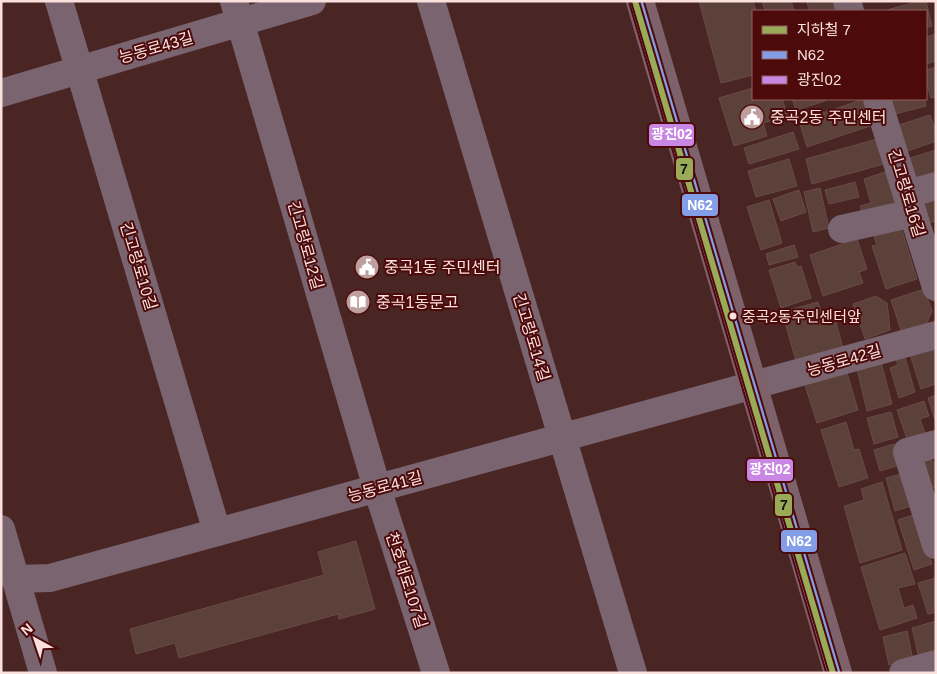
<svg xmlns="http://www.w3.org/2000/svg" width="937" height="674" font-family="Helvetica,'Noto Sans KR',sans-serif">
	<rect width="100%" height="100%" fill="#492524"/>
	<g fill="#5c403a" stroke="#694c46">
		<polygon points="699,1 753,1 756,11 753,11 753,75 721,83"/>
		<polygon points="762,1 791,1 794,11 765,11"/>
		<polygon points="807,1 836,1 838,11 809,11"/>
		<polygon points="920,1 926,1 932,26 926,28 926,11 883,11"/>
		<polygon points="936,34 936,61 926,64 926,37"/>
		<polygon points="936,67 936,97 931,98 926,81 926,70"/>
		<polygon points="753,88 753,99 782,99 788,116 763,123 767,136 734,146 719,98"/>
		<polygon points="792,99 825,99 825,101 796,110"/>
		<polygon points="864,99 873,125 807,147 799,121"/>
		<polygon points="891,99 925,99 926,106 895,114"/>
		<polygon points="930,115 936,131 936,141 905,152 896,126"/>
		<polygon points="793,132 799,149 749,164 744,148"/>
		<polygon points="877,139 884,164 812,184 806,159"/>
		<polygon points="936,150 936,179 918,185 910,158"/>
		<polygon points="789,159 797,186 756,197 748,171"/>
		<polygon points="885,172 897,209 865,219 860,206 871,203 864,179"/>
		<polygon points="855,182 859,197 829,204 825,190"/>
		<polygon points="820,188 829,228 813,232 804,192"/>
		<polygon points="799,190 806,212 781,221 773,199"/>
		<polygon points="936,196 936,221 928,223 922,200"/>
		<polygon points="769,200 782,243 761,250 747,207"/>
		<polygon points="901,227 917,279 886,289 872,246 877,245 874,236"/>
		<polygon points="857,239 867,269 859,272 863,283 823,296 810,255"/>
		<polygon points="794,245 798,257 769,265 766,254"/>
		<polygon points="795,262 797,267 801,266 811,298 781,308 769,270"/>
		<polygon points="924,289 932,311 926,325 902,333 891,300"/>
		<polygon points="876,296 887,303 890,330 865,339 853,304"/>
		<polygon points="818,302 822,316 832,308 843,348 796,361 782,312"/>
		<polygon points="936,343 936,384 921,389 909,351"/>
		<polygon points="904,354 915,392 899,398 890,368 898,365 895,357"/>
		<polygon points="881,362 892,404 867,411 857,369"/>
		<polygon points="845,366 858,410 817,423 803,379"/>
		<polygon points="936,395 936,423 928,398"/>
		<polygon points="924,401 929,416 920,419 926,436 908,442 897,410"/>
		<polygon points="891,412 898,437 874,444 867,418"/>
		<polygon points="846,422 854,450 859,449 868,478 839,487 821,430"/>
		<polygon points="894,444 900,465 880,471 874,450"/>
		<polygon points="928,450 932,462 936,461 936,487 925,490 915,454"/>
		<polygon points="905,473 914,505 895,511 886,478"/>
		<polygon points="882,482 902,550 860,563 844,506 864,500 861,489"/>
		<polygon points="916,514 932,564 914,570 898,520"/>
		<polygon points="356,541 375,609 339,619 338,614 179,658 175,643 136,654 130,629 324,575 318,552"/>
		<polygon points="905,553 915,584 898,588 904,608 913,605 917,618 880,630 861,567"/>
		<polygon points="936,578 936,612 928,614 918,583"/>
		<polygon points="936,621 936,649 934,649 935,655 919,658 912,628"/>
		<polygon points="907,631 913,660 889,665 883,637"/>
	</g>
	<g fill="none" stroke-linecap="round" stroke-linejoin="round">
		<g stroke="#79646f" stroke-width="28">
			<polyline points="59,1 217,532"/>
			<polyline points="234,1 377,488 436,673"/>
			<polyline points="431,1 633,673"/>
			<polyline points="847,1 850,11"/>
			<polyline points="1,93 312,1"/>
			<polyline points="877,99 936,287"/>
			<polyline points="907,194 936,186"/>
			<polyline points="842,229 913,213"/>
			<polyline points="936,444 907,452 936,545"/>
			<polyline points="1,529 43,673"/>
			<polyline points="15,579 50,578 936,335"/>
			<polyline points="903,673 936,664"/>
		</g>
		<polyline stroke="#7e626b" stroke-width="28" points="640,1 838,673"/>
		<defs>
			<polyline id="bus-1" points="640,1 838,673"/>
			<polyline id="bus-2" points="633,3 830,673"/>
		</defs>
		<use href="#bus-1" stroke="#4c0a0b" stroke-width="9"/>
		<use href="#bus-2" stroke="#4c0a0b" stroke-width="9"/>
		<use href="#bus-1" stroke="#839de6" stroke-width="5"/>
		<use href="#bus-2" stroke="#c787e3" stroke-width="5"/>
		<defs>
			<polyline id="metro-1" points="635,1 833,673"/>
		</defs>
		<use href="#metro-1" stroke="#4c0a0b" stroke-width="10"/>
		<use href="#metro-1" stroke="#99aa58" stroke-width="6"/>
	</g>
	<defs>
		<symbol id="civic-disc" viewBox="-11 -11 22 22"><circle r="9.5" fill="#bd9f9d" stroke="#4c0a0b"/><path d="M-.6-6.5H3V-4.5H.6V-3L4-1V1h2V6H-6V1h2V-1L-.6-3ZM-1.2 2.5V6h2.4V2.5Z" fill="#fff"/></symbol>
		<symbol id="library-disc" viewBox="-11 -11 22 22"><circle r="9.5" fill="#bd9f9d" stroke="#4c0a0b"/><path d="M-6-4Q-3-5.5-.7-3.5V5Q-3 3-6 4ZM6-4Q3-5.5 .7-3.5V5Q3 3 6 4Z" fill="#fff"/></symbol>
	</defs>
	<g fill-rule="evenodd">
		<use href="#civic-disc" x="738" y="103" width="28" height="28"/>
		<use href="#civic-disc" x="353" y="253" width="28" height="28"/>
		<use href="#library-disc" x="344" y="288" width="28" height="28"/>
	</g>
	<circle fill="#fbe1de" stroke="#4c0a0b" stroke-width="2" cx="733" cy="316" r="4.5"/>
	<g text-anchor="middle" stroke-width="4" stroke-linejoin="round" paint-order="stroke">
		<g font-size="15" fill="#fbe1de" stroke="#4c0a0b" text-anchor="start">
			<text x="742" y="322">중곡2동주민센터앞</text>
		</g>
		<g font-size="16" fill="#fbe1de" stroke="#4c0a0b">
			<text transform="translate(156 47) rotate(-16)" y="6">능동로43길</text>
			<text transform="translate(907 193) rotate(73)" y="6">긴고랑로16길</text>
			<text transform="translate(306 245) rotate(74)" y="6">긴고랑로12길</text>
			<text transform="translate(139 266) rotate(73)" y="6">긴고랑로10길</text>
			<text transform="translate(532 337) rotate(73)" y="6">긴고랑로14길</text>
			<text transform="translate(844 360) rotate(-16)" y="6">능동로42길</text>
			<text transform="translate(385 486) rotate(-15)" y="6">능동로41길</text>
			<text transform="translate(407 580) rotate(72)" y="6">천호대로107길</text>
		</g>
		<g font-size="16" fill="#fbe1de" stroke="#4c0a0b" text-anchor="start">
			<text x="770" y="123">중곡2동 주민센터</text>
			<text x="384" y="273">중곡1동 주민센터</text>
			<text x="376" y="308">중곡1동문고</text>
		</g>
	</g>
	<g stroke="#4c0a0b" stroke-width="2">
		<rect x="648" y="123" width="47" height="24" rx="5" fill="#c787e3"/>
		<rect x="675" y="157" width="19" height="24" rx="5" fill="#99aa58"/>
		<rect x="681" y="193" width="38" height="24" rx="5" fill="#839de6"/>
		<rect x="746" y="458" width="48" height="24" rx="5" fill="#c787e3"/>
		<rect x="774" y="493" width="19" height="24" rx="5" fill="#99aa58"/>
		<rect x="780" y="529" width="38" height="24" rx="5" fill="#839de6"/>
	</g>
	<g font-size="14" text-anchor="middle" font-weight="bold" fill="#fff">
		<text x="672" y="139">광진02</text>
		<text x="700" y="210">N62</text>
		<text x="770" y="474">광진02</text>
		<text x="799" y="546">N62</text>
	</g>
	<g font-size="14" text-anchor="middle" font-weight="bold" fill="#111">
		<text x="684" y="174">7</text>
		<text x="784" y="510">7</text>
	</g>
	<rect width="937" height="674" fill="none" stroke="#fbe1de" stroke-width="5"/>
	<rect x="752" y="10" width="175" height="90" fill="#4c0a0b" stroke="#92605f"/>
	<rect x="762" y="26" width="25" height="8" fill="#99aa58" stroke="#92605f"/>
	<text x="797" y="35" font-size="15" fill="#fbe1de">지하철 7</text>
	<rect x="762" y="51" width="25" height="8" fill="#839de6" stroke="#92605f"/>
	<text x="797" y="60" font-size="15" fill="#fbe1de">N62</text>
	<rect x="762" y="76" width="25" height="8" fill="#c787e3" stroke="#92605f"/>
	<text x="797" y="85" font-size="15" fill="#fbe1de">광진02</text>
	<g transform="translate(35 639) rotate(320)" stroke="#4c0a0b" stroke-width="4" paint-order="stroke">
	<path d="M0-4L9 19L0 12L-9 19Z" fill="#fbe1de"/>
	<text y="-8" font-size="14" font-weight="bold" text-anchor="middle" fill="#fbe1de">N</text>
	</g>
</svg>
